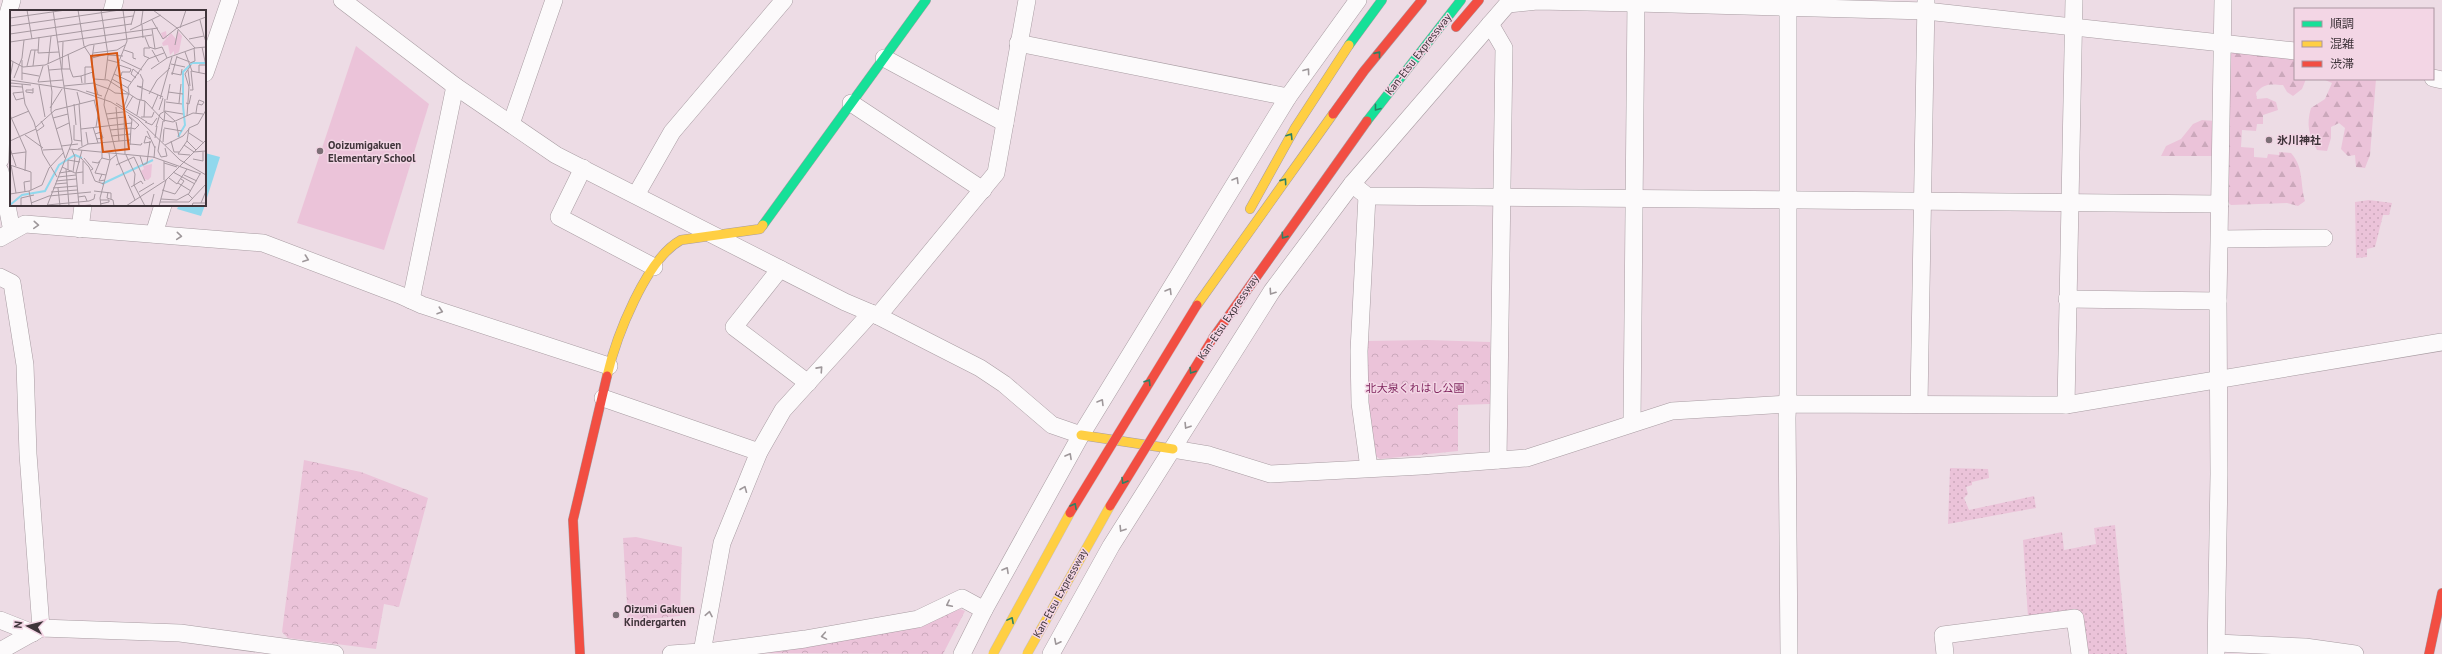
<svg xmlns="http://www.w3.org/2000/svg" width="2442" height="654" font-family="'PT Sans','Noto Sans JP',sans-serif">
	<defs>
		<pattern id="grass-dots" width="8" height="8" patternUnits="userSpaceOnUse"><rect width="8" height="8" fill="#ebc3d9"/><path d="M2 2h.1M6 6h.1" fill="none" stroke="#cba8bb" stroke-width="1.8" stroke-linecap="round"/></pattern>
		<pattern id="forest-firs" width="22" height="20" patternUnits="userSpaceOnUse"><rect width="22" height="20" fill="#ebc3d9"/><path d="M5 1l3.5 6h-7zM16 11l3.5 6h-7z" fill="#cba8bb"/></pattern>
		<pattern id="park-crowns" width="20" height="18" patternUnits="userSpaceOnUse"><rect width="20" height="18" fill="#ebc3d9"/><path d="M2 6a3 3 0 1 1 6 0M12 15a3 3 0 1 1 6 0" fill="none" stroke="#cba8bb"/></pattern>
	</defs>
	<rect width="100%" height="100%" fill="#eddce5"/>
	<g fill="url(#grass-dots)">
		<polygon points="2369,200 2392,203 2389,215 2383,215 2375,247 2367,249 2367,257 2356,258 2355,202"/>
		<polygon points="1950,468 1988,469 1989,478 1972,482 1972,485 1966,487 1968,494 1964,498 1969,510 2034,496 2036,508 1948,524"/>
		<polygon points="2115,525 2127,654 2085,654 2080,617 2028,617 2023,540 2062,532 2064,550 2096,544 2094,528"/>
	</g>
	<g fill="url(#forest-firs)">
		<path d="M2255 52 2295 56V79H2306L2302 89 2293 96 2287 92 2283 85C2270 84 2264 83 2256 93L2257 99 2267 98 2276 102 2278 110 2263 115V124H2257L2256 131 2242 130 2241 147 2254 148V157L2267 158 2268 154 2279 155V152L2291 153C2304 167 2300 184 2305 201L2298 206 2287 203 2231 205 2225 200 2228 57 2232 53Z"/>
		<path d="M2309 79H2376L2370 155 2365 168 2356 167 2355 155 2348 156 2341 149 2345 128 2339 123 2331 127V138L2327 151 2317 150C2309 135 2306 125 2311 108L2325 99 2332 83 2325 80Z"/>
		<polygon points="2202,120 2215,121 2214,156 2161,156 2166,146 2181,139 2193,124"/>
	</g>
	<g fill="url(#park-crowns)">
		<polygon points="1427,340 1490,342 1490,404 1458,405 1458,451 1380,459 1373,454 1367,406 1367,341"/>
		<polygon points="304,460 361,472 428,498 399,607 384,604 376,649 288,638 282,632"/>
		<polygon points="636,537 682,547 680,616 628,621 623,538"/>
		<polygon points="960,609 965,611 943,654 757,653 920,625"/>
	</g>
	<polygon fill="#ebc3d9" points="356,46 429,104 384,250 297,223"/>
	<g fill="#91d8ed">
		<polygon points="205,153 220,157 205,204"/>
		<polygon points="179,205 205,205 201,216 177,209"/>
	</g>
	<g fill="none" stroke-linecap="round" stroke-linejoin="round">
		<defs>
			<g id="street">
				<polyline points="342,0 455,86 556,155 845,302 878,316 980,368 1004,384 1052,425 1081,435"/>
				<polyline points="1788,0 1788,393 1787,418 1789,654"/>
				<polyline points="1508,4 1537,1 1636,3 1926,11 2295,51"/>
				<polyline points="112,11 115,0"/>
				<polyline points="1490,24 1504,48 1498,460"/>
				<polyline points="1018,43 1288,97"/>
				<polyline points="884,58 1005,123"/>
				<polyline points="205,73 230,0"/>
				<polyline points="2433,78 2442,80"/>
				<polyline points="851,103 983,190"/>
				<polyline points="511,124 554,0"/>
				<polyline points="0,160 4,28 12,0"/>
				<polyline points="583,168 559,217 654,267"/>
				<polyline points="0,171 12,231"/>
				<polyline points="1352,184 1367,196 2220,204"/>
				<polyline points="636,195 672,132 784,0"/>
				<polyline points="1367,196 1359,351 1360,403 1369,468"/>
				<polyline points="80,229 83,205"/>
				<polyline points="154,234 163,205"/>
				<polyline points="0,238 25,224 263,243 400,295 422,305 609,366"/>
				<polyline points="2220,239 2324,238"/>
				<polyline points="780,269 734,327 808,383"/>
				<polyline points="0,277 12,283 25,365 28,454 41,628"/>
				<polyline points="2067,299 2218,301"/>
				<polyline points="411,300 455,86"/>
				<polyline points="878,316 996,173 1027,0"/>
				<polyline points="603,398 759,452"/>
				<polyline points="1919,404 1926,0"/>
				<polyline points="2066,405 2074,0"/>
				<polyline points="1632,423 1636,0"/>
				<polyline points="1173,449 1209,455 1270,474 1421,466 1527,458 1672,411 1788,404 2066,405 2442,342"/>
				<polyline points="0,620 33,633"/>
				<polyline points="2217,643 2305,647 2355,654"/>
				<polyline points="0,651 41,628 180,633 335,654"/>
				<polyline points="702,652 722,543 759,452 783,410 871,313"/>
				<polyline points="671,654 715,651 805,639 918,619 962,598 984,610"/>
				<polyline points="962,654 984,610 1081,435 1288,97 1358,0"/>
				<polyline points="1051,654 1111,546 1272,291 1352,184 1511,0"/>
				<polyline points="1945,654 1943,635 2075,618 2080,654"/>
				<polyline points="2216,654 2219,474 2218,301 2223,0"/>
			</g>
			<g id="fast">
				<polyline points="1349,45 1382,0"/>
				<polyline points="1367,121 1461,0"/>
				<polyline points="763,225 926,0"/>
			</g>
			<g id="slow">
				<polyline points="1250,209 1295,128 1349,45"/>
				<polyline points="1197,305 1333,114"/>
				<path d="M607 376C616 337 646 259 681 240L760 229 763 225"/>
				<polyline points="1081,435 1173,449"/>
			</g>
			<g id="jam">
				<polyline points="1456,27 1479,0"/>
				<polyline points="1333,114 1364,71 1422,0"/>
				<polyline points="1213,338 1367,121"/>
				<polyline points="580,654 573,520 607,376"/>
				<polyline points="2429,654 2442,593"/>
			</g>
		</defs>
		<use href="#street" stroke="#a89ca2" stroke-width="18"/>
		<use href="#fast" stroke="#a89ca2" stroke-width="10"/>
		<use href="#slow" stroke="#a89ca2" stroke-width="10"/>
		<use href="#jam" stroke="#a89ca2" stroke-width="10"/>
		<use href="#street" stroke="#fcfafb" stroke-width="17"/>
		<use href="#fast" stroke="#16e098" stroke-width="9"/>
		<use href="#slow" stroke="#ffcf43" stroke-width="9"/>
		<use href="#jam" stroke="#f24e42" stroke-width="9"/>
		<defs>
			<g id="slow-bridge">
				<polyline points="993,654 1070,513"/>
				<polyline points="1027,654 1110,506"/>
			</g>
			<g id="jam-bridge">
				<polyline points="1110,506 1213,338"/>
				<polyline points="1070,513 1197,305"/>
			</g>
		</defs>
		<use href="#slow-bridge" stroke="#c7bec3" stroke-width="10" stroke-linecap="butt"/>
		<use href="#jam-bridge" stroke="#c7bec3" stroke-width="10" stroke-linecap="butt"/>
		<use href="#slow-bridge" stroke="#ffcf43" stroke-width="9"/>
		<use href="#jam-bridge" stroke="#f24e42" stroke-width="9"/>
	</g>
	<defs><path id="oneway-chevron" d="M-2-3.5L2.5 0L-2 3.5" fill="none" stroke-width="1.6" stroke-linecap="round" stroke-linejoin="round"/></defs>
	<g stroke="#2d8164">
		<use href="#oneway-chevron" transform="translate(1378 54) rotate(-51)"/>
		<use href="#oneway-chevron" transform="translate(1377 108) rotate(128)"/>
		<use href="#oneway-chevron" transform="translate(1290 136) rotate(-58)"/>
		<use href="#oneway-chevron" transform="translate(1284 181) rotate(-55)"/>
		<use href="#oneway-chevron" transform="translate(1284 236) rotate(125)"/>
		<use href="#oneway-chevron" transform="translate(1192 371) rotate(122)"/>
		<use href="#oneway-chevron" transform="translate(1148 382) rotate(-58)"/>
		<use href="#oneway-chevron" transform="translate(1124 481) rotate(121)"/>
		<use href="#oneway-chevron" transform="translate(1074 506) rotate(-61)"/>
		<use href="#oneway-chevron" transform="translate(1011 620) rotate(-62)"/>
	</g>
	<g stroke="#9e979a">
		<use href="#oneway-chevron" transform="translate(1307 71) rotate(-54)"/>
		<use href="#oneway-chevron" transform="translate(1236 180) rotate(-59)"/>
		<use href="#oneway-chevron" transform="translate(36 225) rotate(4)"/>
		<use href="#oneway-chevron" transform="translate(179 236) rotate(5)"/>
		<use href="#oneway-chevron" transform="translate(306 259) rotate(20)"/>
		<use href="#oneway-chevron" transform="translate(1169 291) rotate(-59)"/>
		<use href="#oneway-chevron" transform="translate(1272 292) rotate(124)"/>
		<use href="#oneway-chevron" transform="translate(440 311) rotate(18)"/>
		<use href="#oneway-chevron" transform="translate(820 369) rotate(-48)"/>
		<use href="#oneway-chevron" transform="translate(1101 402) rotate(-59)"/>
		<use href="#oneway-chevron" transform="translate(1187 426) rotate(122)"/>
		<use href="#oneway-chevron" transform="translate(1069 456) rotate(-61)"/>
		<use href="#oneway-chevron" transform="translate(744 489) rotate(-68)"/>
		<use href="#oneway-chevron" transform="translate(1122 529) rotate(122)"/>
		<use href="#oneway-chevron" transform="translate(1006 570) rotate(-61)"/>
		<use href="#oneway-chevron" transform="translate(949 604) rotate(154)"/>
		<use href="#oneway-chevron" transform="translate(709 614) rotate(-79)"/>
		<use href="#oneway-chevron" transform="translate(824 636) rotate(170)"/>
		<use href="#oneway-chevron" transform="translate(1057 642) rotate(117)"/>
	</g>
	<g fill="#7c6f76" stroke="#f3d6e5" stroke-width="1.5">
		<circle cx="2269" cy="140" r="4"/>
		<circle cx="320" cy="151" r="4"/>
		<circle cx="616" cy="615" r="4"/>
	</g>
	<g text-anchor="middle" stroke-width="3" stroke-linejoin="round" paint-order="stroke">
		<g font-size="11" fill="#3f343a" stroke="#f3d6e5">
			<text transform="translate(1418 54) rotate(-52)" y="4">Kan-Etsu Expressway</text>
			<text transform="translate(1228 317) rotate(-56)" y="4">Kan-Etsu Expressway</text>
			<text transform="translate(1060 593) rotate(-61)" y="4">Kan-Etsu Expressway</text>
		</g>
		<g font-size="11" font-weight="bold" fill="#3f343a" stroke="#f3d6e5" text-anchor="start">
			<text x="2277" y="144">氷川神社</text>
			<text x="328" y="149">Ooizumigakuen<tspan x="328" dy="13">Elementary School</tspan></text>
			<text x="624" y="613">Oizumi Gakuen<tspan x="624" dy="13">Kindergarten</tspan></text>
		</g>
		<g font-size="11" fill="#80275f" stroke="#f3d6e5">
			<text x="1415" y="392">北大泉くれはし公園</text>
		</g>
	</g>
	<g transform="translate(10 10)">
		<rect width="196" height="196" fill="#eddce5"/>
		<path d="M156 21 157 28 161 23 166 29 168 21 172 26 169 42 164 45V41L160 45 158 35 153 36 152 33 157 28 153 29 151 23Z" fill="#ebc3d9"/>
		<path d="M142 154 141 167 138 170 134 169 131 161 134 159 133 156Z" fill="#ebc3d9"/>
		<path fill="none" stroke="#91d8ed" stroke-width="2" d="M168 127 175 115 173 96V62L182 53H196M92 174 143 150M0 195 12 185 35 181 49 155 65 145 72 148"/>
		<path fill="none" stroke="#a799a1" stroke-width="1" d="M17 0 22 29M68 0 74 36 82 48 83 67 88 85M91 0 98 45 95 69M113 0 117 31 95 87 94 95 108 151 125 190M143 0 167 18 185 38 196 37M0 8 56 0M142 10 153 29 167 18 196 7M190 10 194 26M121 15 125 0M131 15 133 0M132 15 133 28M0 16 110 0M170 18 176 0M142 19 145 39 152 37 157 48M120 20 151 5M0 24 123 6M29 27 28 43 49 42M135 27 139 37 145 39M179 29 194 26 196 32M0 32 121 14M48 32 148 18M165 35 168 20M192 37 196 56M114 40 123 43V48L126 49M142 40 149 52M175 42 182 61M83 43 107 40 115 35M58 44 60 59M98 45 113 46M167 47 180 52M82 48 97 44M82 48 84 35M139 48 134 46V38H140M0 50 13 57 35 55 79 35 142 25M98 50 110 53M111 50 132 60M180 53 185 51 184 38M38 54 41 26M161 54 175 57M38 55 42 82 41 101 55 148M109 55 121 59 120 62H112L111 66M17 56 21 40H28M23 56 25 40M51 59H60L63 67 71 66 72 73M52 59 53 32M141 59 157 48 185 38M39 60 51 59M178 60 180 76M181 61 196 64M12 63 29 66M161 63 171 65 172 59M189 63V55H196M104 64 121 72M130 64 133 70 131 90M162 65 167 46M71 66 83 62M0 68 3 52M4 68 12 48 14 30M126 68 121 64 123 59 129 64M84 69 98 70 127 89 135 91 153 110 163 112 183 103 193 104M102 69 118 78M0 70 67 80 101 92 128 109 170 150 196 165M12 70V50M28 72 53 70M28 72 33 56M75 73V57H83M12 74 15 94 24 112 33 144 47 167M85 74 99 79M29 75 35 107M0 76 1 73 21 75M0 76 12 77M54 76 84 73M132 77 127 76 153 87M99 79 105 83 118 84M23 80H16V82L23 83V78M180 80H183L181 61M76 81 92 86M13 82 3 83 6 90 14 88M67 82 70 94M158 82 173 84M139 84 147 70 160 58M150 89 162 47M84 90 88 105 86 117M157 90 160 74M156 92 172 94M106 93 137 112M169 93 171 74M176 93 179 94 181 85M64 94 66 115M69 94 72 136M106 97 109 131M114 97 119 83 118 77 138 49 154 43M40 98 52 79M116 98 123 86M142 99 148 85M149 100 153 88M154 101 155 89M114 102 115 144M155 102 165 111M186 103 187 96 189 90 194 92 192 95 188 94M96 104 113 102M0 105 16 141 15 161M118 105 129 115 125 119 121 118 122 110 119 107M127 105 130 90M177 106 179 77 175 64 181 55M131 107H142L144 102M134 107 135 91M2 108 19 101M43 108 58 104M98 109 115 107M153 111 148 141 151 147 157 146 155 138M135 112 142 115 147 108M154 112 155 101 173 104M166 112 169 127M64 115V130L72 131M26 117 45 100 85 90M83 117 88 133M146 117 150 104 155 101M154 118 172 121M46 119 59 113M71 119 122 113M100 120 121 118M27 121 34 116 31 111M137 121 145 138M76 122 78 134M179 123 194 133M85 124 91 122 93 128 86 129M15 125 33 138M101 126 121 124M145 128 147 116M140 129 136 126 134 133 141 132M0 131 26 119M161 131 164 142H169M177 131 186 140M153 132 154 119M120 134 131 135 132 133M120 135 121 118M155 135 173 126 179 119M174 135 184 142M51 136 68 134M0 138 6 156M59 139 143 147 191 164M68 139 78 134 120 130M33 140 52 139M62 140 65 147 63 162M183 142 196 141M0 144 16 142M116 145 125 164 124 175 135 196M180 145 168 144 177 131 179 118 188 114 196 100M130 146 133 155 137 153 140 131M124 147 135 171M71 148 79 157 85 171 94 174M74 148 83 159 81 160M92 148 100 150 99 143M144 148 145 136M183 149 193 151V142M90 151 85 163 96 165M154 151V170M82 152 88 153 92 148V133M154 153 167 157M0 155 21 162V180M1 155 6 183M106 155 124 147M52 157 65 163 73 162M56 159 59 196M58 160V150L70 152M163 162 185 174M49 163 62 161M92 164 89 171 95 170M174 165 187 171M48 167 66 165M159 168 167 174 177 159M46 171 66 169M168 173 181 181M45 174 57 173M73 174V151M121 177 131 171 133 174M43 178 67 176M48 178 50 196M152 180 165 184 174 171 171 169M19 181 32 175 39 158 54 142M84 181 101 183V189M15 182 14 172 20 171M41 182 67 180M98 182 97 188 103 190 104 196M129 182 144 173M0 184 19 181 22 196M178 185 190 164M68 187 75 186 77 191M151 189 167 190 178 184 183 189M90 190H99V192L90 194M150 192H179L196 174M21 193 39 186 81 182M191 193 196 181M37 195 79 191 84 189 85 184M11 196V188L24 185M37 196 62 132 43 0M69 196 66 163 72 140M69 196 81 195M91 196 90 188 100 150 106 145M116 196 156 170M141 196 144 184M149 196 156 170 196 130M182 196 183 193H196"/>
		<path fill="#d75511" fill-opacity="0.15" stroke="#d75511" stroke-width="2" d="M107 43 119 139 93 142 81 46Z"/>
		<rect width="196" height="196" fill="none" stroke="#3f343a" stroke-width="2"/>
	</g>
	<rect x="2294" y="8" width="140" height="72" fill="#f3d6e5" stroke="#ab95a1"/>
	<rect x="2302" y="21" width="20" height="6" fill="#16e098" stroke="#ab95a1"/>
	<text x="2330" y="28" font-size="12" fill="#3f343a">順調</text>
	<rect x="2302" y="41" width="20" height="6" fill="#ffcf43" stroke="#ab95a1"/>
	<text x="2330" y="48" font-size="12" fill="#3f343a">混雑</text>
	<rect x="2302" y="61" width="20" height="6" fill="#f24e42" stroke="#ab95a1"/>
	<text x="2330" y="68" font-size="12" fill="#3f343a">渋滞</text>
	<g transform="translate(28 626) rotate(277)" stroke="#f3d6e5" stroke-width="3" paint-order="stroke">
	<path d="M0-3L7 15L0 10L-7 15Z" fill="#3f343a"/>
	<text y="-6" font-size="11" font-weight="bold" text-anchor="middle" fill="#3f343a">N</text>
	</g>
</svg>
